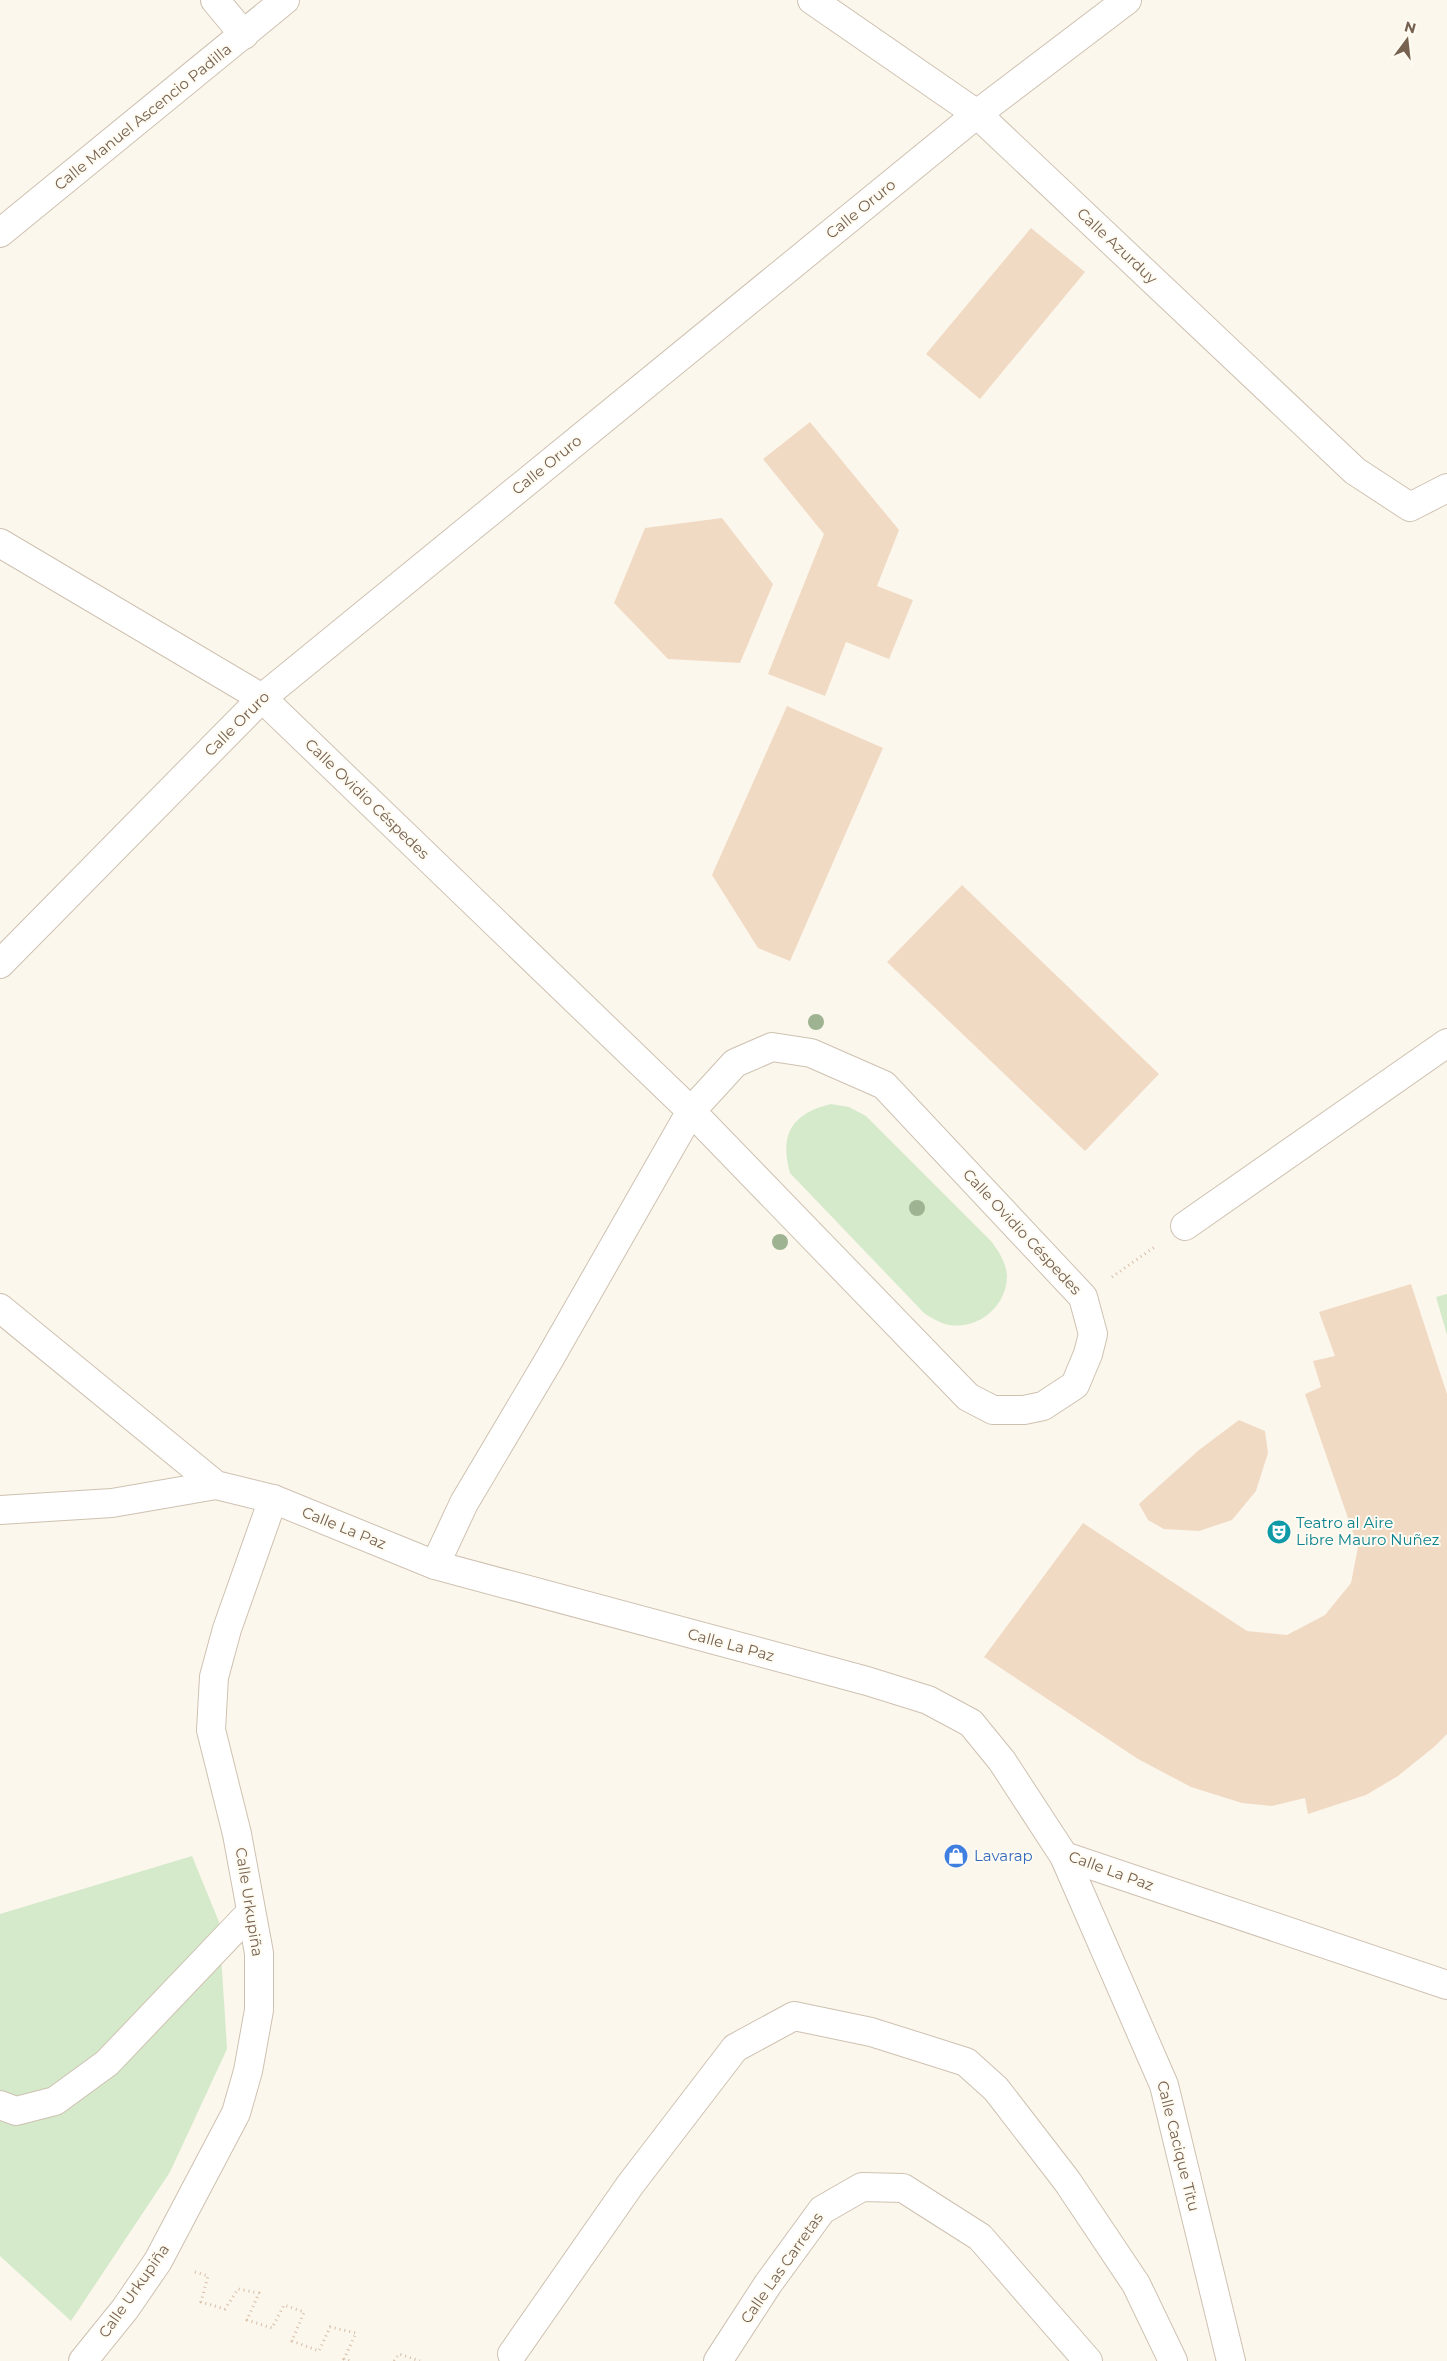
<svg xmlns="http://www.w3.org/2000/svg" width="1447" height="2361" font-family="Montserrat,sans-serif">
	<rect width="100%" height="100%" fill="#fcf7ec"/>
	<g fill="#d4eaca">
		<path d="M831 1104 849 1107 866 1116 991 1241C999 1252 1006 1262 1007 1276 1007 1308 974 1334 942 1323 937 1321 931 1317 925 1314L790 1173C779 1135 792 1113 831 1104Z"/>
		<polygon points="1447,1294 1447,1335 1436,1297"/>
		<polygon points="192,1856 219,1922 227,2049 170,2172 71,2321 0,2256 0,1914"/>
	</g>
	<g fill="#f1dac4">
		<polygon points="1031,228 1085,272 980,399 926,354"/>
		<polygon points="810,422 899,530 877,586 913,600 889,659 846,642 825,696 768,674 824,534 763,459"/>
		<polygon points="722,518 773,584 740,663 668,659 614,603 645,528"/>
		<polygon points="787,706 883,748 790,961 758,948 712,875"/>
		<polygon points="962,885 1159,1074 1085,1151 887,962"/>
		<polygon points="1411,1284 1447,1394 1447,1734 1434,1747 1398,1776 1366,1795 1308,1814 1305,1798 1272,1806 1242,1803 1191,1787 1138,1759 984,1657 1083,1523 1247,1631 1287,1635 1325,1615 1351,1583 1358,1547 1305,1394 1321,1387 1313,1361 1335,1356 1319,1312"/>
		<polygon points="1239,1420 1265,1431 1268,1453 1256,1491 1232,1520 1199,1531 1164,1529 1148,1520 1139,1504 1199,1450"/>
	</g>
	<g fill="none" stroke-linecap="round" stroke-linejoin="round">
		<defs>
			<g id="minor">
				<polyline points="215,0 244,35"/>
				<polyline points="812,0 977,114 1355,471 1410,507 1447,488"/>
				<polyline points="0,233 285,0"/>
				<polyline points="0,543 262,698 691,1111 968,1397 993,1410 1024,1410 1043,1406 1075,1385 1088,1354 1093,1334 1083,1297 884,1085 811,1053 772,1047 735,1063 691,1111 550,1358 464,1503 435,1565"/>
				<polyline points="0,964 262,698 977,114 1127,0"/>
				<polyline points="1185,1226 1447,1043"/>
				<polyline points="0,1308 216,1485 273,1499 435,1565 867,1681 928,1700 971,1723 1002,1761 1064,1856 1164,2085 1231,2361"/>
				<polyline points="0,1510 112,1503 216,1485"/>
				<polyline points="1064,1856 1447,1985"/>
				<polyline points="0,2105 16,2111 55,2101 107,2063 251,1912"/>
				<polyline points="512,2354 630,2185 735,2048 794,2016 871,2032 966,2062 996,2089 1067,2181 1136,2284 1173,2361"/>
				<polyline points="83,2361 125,2309 158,2261 236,2113 248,2071 259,2010 259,1953 237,1834 211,1730 214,1677 227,1629 273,1499"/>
				<polyline points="718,2361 768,2284 822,2210 862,2187 903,2188 980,2237 1088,2361"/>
			</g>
		</defs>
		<use href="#minor" stroke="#cec1b1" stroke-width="30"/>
		<g stroke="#d6bea7" stroke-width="3" stroke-dasharray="1 4" stroke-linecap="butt">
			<polyline points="1112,1277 1156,1246"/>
			<polyline points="195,2272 208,2276 201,2302 225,2309 238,2289 259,2293 247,2320 272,2328 284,2305 304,2312 292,2341 319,2351 330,2327 356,2333 344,2359 350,2361"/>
			<polyline points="394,2361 399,2354 420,2361"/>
		</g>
		<use href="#minor" stroke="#fff" stroke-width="28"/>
	</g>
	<g fill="#9eb391">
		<circle cx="816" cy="1022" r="8"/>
		<circle cx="917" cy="1208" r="8"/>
		<circle cx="780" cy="1242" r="8"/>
	</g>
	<defs>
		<symbol id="theatre-disc" viewBox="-11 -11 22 22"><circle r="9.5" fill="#0f9aa8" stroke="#fefbf2"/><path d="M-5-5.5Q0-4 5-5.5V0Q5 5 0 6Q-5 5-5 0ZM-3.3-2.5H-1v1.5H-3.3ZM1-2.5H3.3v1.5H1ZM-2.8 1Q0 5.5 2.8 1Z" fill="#fff"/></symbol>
		<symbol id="shop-disc" viewBox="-11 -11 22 22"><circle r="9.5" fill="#3f7fe0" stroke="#fefbf2"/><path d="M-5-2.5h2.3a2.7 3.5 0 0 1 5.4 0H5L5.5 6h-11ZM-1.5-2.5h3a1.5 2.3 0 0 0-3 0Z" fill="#fff"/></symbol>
	</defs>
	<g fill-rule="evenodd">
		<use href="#theatre-disc" x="1265" y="1518" width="28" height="28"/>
		<use href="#shop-disc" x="942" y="1842" width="28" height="28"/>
	</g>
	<g text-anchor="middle" stroke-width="4" stroke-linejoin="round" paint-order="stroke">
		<g font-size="15" fill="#77614f" stroke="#fefbf2">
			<text transform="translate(143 117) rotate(-39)" y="5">Calle Manuel Ascencio Padilla</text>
			<text transform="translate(861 209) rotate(-39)" y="5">Calle Oruro</text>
			<text transform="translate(1117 246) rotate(43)" y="5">Calle Azurduy</text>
			<text transform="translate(547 465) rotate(-39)" y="5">Calle Oruro</text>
			<text transform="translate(237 724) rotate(-45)" y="5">Calle Oruro</text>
			<text transform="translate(367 799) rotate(44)" y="5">Calle Ovidio Céspedes</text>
			<text transform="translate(1022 1232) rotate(47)" y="5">Calle Ovidio Céspedes</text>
			<text transform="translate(344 1528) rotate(22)" y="5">Calle La Paz</text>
			<text transform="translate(731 1645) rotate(15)" y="5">Calle La Paz</text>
			<text transform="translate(1111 1871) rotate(20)" y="5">Calle La Paz</text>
			<text transform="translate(249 1902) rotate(81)" y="5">Calle Urkupiña</text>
			<text transform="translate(1178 2146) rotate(76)" y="5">Calle Cacique Titu</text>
			<text transform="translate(782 2268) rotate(-55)" y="5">Calle Las Carretas</text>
			<text transform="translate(134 2291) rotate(-55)" y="5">Calle Urkupiña</text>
		</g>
		<g font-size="15" fill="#0d838f" stroke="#fefbf2" text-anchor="start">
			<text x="1296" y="1528">Teatro al Aire<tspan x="1296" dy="17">Libre Mauro Nuñez</tspan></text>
		</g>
		<g font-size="15" fill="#366cbe" stroke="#fefbf2" text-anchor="start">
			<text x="974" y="1861">Lavarap</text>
		</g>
	</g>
	<g transform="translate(1407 40) rotate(15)" stroke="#fefbf2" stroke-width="4" paint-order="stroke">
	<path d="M0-4L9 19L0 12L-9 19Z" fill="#77614f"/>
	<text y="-8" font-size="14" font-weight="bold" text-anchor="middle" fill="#77614f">N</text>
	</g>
</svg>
